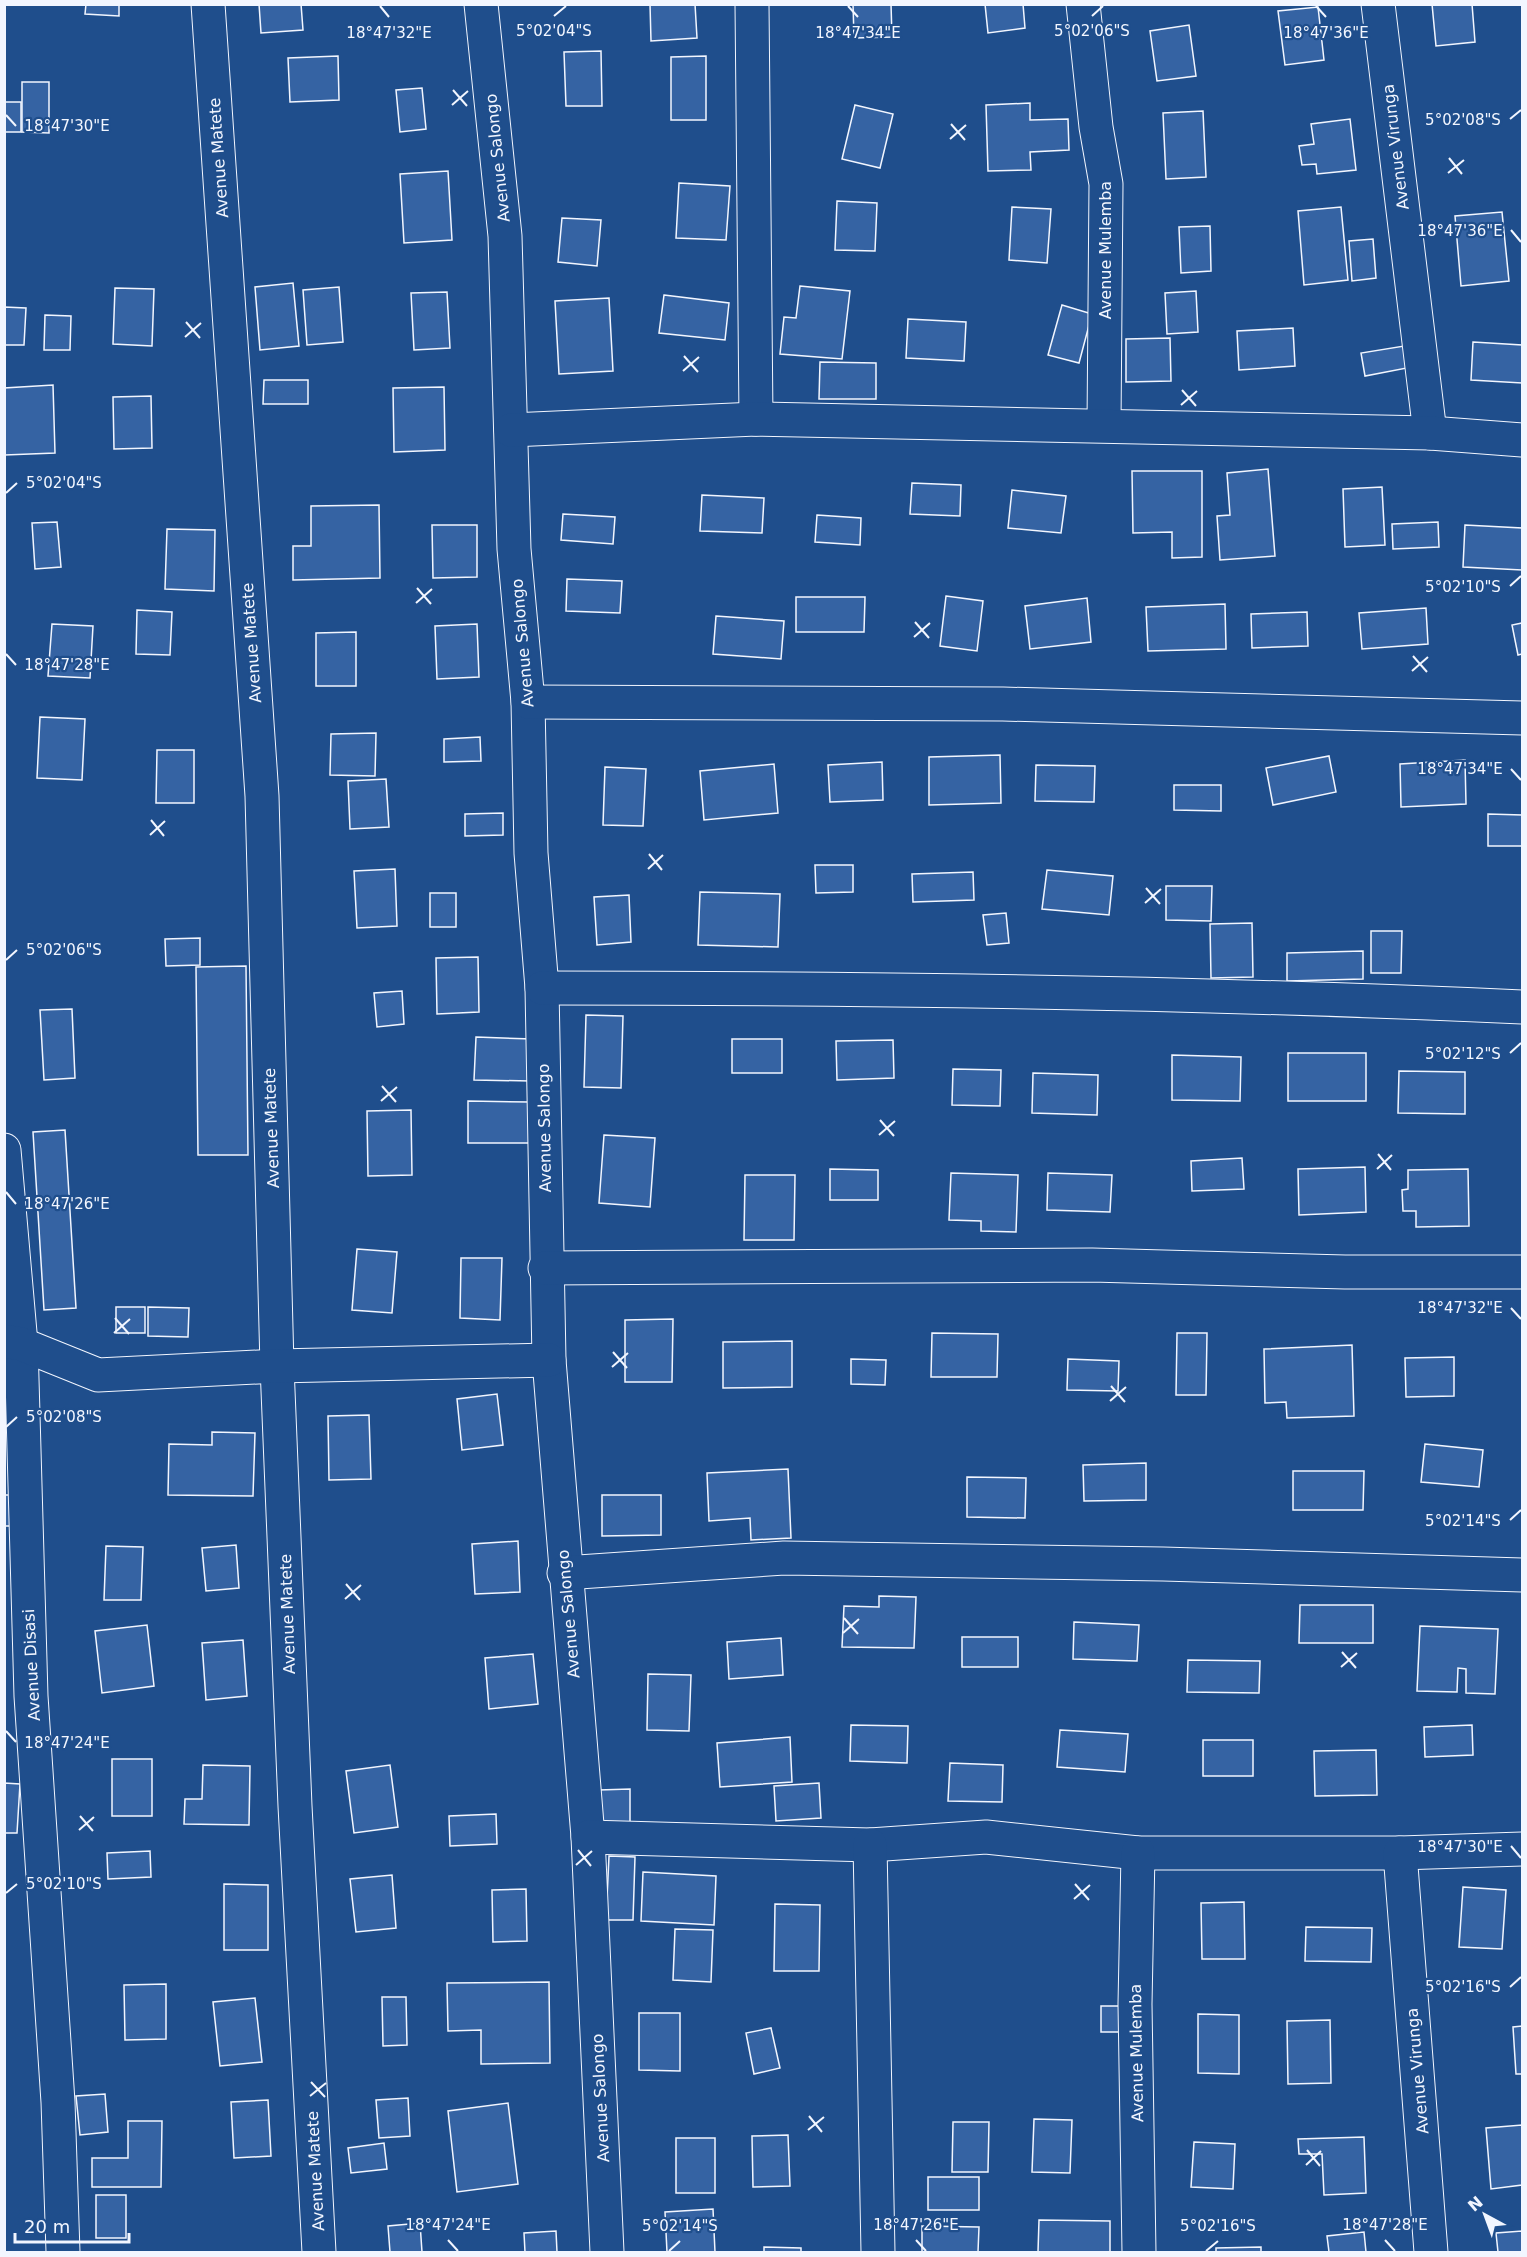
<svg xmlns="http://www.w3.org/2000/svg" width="1527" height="2257" font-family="'DejaVu Sans',sans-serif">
	<rect width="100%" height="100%" fill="#1f4e8c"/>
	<g fill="#3563a3" stroke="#f2f6ff" stroke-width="1.5">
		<polygon points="86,4 119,4 119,16 85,14"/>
		<polygon points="259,4 301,4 303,30 261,33"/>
		<polygon points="650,4 695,4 697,38 651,41"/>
		<polygon points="853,4 891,4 892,37 854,38"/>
		<polygon points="985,4 1023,4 1025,28 988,33"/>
		<polygon points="1432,4 1472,4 1475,42 1436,46"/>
		<polygon points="1318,7 1324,60 1285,65 1278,11"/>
		<polygon points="1189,25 1196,76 1157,81 1150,31"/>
		<polygon points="601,51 602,106 566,106 564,52"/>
		<polygon points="338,56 339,100 290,102 288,58"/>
		<polygon points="706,56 706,120 671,120 671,57"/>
		<polygon points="22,82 49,82 49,133 22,132"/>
		<polygon points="422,88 426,129 400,132 396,90"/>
		<rect x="4" y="102" width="17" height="30"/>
		<polygon points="1030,103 1030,120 1068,119 1069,150 1030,152 1031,170 988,171 986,105"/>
		<polygon points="855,105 893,114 880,168 842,159"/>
		<polygon points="1203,111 1206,177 1166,179 1163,113"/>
		<polygon points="1350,119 1356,170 1317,174 1316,164 1302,165 1299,146 1314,144 1311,124"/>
		<polygon points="448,171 452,240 404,243 400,174"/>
		<polygon points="679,183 730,186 726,240 676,238"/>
		<polygon points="837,201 877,203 875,251 835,250"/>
		<polygon points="1012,207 1051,209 1047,263 1009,260"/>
		<polygon points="1341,207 1348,280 1304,285 1298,211"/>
		<polygon points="1502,212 1509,281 1461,286 1455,216"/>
		<polygon points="562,218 601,220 597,266 558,262"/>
		<polygon points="1210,226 1211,271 1181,273 1179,227"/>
		<polygon points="1373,239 1376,278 1352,281 1349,241"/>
		<polygon points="293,283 299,346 260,350 255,287"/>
		<polygon points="800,286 850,291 842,359 780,354 784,317 796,318"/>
		<polygon points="339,287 343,342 307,345 303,290"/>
		<polygon points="115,288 154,289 152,346 113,344"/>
		<polygon points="1196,291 1198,332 1167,334 1165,293"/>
		<polygon points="447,292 450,348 414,350 411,293"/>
		<polygon points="664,295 729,303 725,340 659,333"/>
		<polygon points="609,298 613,371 559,374 555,301"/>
		<polygon points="1062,305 1092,314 1079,363 1048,355"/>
		<polygon points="4,307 26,308 24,345 4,345"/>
		<polygon points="45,315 71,316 70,350 44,350"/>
		<polygon points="908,319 966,322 964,361 906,358"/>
		<polygon points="1293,328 1295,366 1239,370 1237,331"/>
		<polygon points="1170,338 1171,381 1126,382 1126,339"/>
		<polygon points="1473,342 1522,345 1522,383 1471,380"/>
		<polygon points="1404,346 1407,368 1365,376 1361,353"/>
		<polygon points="820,362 876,363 876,399 819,399"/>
		<polygon points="264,380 308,380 308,404 263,404"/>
		<polygon points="53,385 55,453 5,455 4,388"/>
		<polygon points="444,387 445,450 394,452 393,388"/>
		<polygon points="151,396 152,448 114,449 113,397"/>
		<polygon points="1268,469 1275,556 1220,560 1217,516 1230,515 1227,473"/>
		<polygon points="1132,471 1202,471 1202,557 1172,558 1172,532 1133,533"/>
		<polygon points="912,483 961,485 960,516 910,514"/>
		<polygon points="1382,487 1385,545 1345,547 1343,489"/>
		<polygon points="1012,490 1066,496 1061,533 1008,528"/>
		<polygon points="702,495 764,498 762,533 700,531"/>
		<polygon points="379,505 380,578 293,580 293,546 311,546 311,506"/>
		<polygon points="563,514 615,517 613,544 561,540"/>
		<polygon points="817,515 861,518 860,545 815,542"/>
		<polygon points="57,522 61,567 35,569 32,523"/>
		<polygon points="1438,522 1439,547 1393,549 1392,524"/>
		<polygon points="432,525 477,525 477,577 433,578"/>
		<polygon points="1465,525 1522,528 1522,570 1463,567"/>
		<polygon points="167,529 215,530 214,591 165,589"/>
		<polygon points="567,579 622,581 620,613 566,611"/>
		<polygon points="946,596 983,601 977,651 940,646"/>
		<polygon points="796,597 865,597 864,632 796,632"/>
		<polygon points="1087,598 1091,642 1030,649 1025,606"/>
		<polygon points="1225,604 1226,649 1148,651 1146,607"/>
		<polygon points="1426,608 1428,644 1362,649 1359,613"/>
		<polygon points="137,610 172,612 170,655 136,654"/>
		<polygon points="1307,612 1308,646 1252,648 1251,614"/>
		<polygon points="716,616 784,621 781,659 713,654"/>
		<polygon points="1522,623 1522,654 1518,655 1512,625"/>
		<polygon points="52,624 93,626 90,678 48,676"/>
		<polygon points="477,624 479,677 437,679 435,626"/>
		<polygon points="356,632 356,686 316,686 316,633"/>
		<polygon points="40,717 85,719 82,780 37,778"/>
		<polygon points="376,733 375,776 330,775 331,734"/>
		<polygon points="480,737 481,761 444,762 444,739"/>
		<polygon points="157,750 194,750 194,803 156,803"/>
		<polygon points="1000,755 1001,803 929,805 929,757"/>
		<polygon points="1329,756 1336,792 1273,805 1266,768"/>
		<polygon points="1465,760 1466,804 1401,807 1400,764"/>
		<polygon points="882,762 883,800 830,802 828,765"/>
		<polygon points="774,764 778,813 704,820 700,771"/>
		<polygon points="1036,765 1095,766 1094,802 1035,801"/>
		<polygon points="605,767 646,769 643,826 603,825"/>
		<polygon points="386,779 389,827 350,829 348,781"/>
		<polygon points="1174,785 1221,785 1221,811 1174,810"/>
		<polygon points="503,813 503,835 465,836 465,814"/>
		<polygon points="1488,814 1522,815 1522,846 1488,846"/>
		<polygon points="815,865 853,865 853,892 816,893"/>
		<polygon points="395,869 397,926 357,928 354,871"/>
		<polygon points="1047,870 1113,876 1109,915 1042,909"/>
		<polygon points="973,872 974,900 913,902 912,874"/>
		<polygon points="1166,886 1212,886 1211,921 1166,920"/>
		<polygon points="700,892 780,894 778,947 698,945"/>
		<rect x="430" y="893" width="26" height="34"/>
		<polygon points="629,895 631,942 597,945 594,897"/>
		<polygon points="1006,913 1009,943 987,945 983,915"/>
		<polygon points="1252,923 1253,977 1211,978 1210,924"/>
		<polygon points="1371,931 1402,931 1401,973 1371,973"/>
		<polygon points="200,938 200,965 166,966 165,939"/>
		<polygon points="1363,951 1363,979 1287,981 1287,953"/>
		<polygon points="478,957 479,1012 437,1014 436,958"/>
		<polygon points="246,966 248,1155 198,1155 196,967"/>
		<polygon points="402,991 404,1024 377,1027 374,993"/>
		<polygon points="72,1009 75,1078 44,1080 40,1010"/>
		<polygon points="586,1015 623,1016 621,1088 584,1087"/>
		<polygon points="476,1037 532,1039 530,1081 474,1080"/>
		<rect x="732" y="1039" width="50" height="34"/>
		<polygon points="893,1040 894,1078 837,1080 836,1041"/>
		<rect x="1288" y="1053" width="78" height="48"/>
		<polygon points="1172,1055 1241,1057 1240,1101 1172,1100"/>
		<polygon points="953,1069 1001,1070 1000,1106 952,1105"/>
		<polygon points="1399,1071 1465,1072 1465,1114 1398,1113"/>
		<polygon points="1033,1073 1098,1075 1097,1115 1032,1113"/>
		<polygon points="468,1101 530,1102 530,1143 468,1143"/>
		<polygon points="411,1110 412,1175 368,1176 367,1111"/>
		<polygon points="65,1130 76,1308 44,1310 33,1132"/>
		<polygon points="604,1135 655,1138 650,1207 599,1203"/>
		<polygon points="1242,1158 1244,1189 1192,1191 1191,1161"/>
		<polygon points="1365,1167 1366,1212 1299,1215 1298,1169"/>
		<polygon points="830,1169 878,1170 878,1200 830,1200"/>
		<polygon points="1468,1169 1469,1226 1416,1227 1416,1211 1403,1211 1402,1190 1408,1189 1408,1170"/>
		<polygon points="951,1173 1018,1175 1016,1232 981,1231 981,1221 949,1220"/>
		<polygon points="1048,1173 1112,1175 1110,1212 1047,1210"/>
		<polygon points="745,1175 795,1175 794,1240 744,1240"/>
		<polygon points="357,1249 397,1252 392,1313 352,1310"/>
		<polygon points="461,1258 502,1258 500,1320 460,1318"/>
		<rect x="116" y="1307" width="29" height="26"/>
		<polygon points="148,1307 189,1308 188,1337 148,1336"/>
		<polygon points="673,1319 672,1382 625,1382 625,1320"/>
		<polygon points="932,1333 998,1334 997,1377 931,1377"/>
		<polygon points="1177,1333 1207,1333 1206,1395 1176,1395"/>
		<polygon points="792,1341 792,1387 723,1388 723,1342"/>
		<polygon points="1352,1345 1354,1416 1287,1418 1286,1402 1265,1403 1264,1349"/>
		<polygon points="1454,1357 1454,1396 1406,1397 1405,1358"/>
		<polygon points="851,1359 886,1360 885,1385 851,1384"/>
		<polygon points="1068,1359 1119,1361 1118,1391 1067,1390"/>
		<polygon points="497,1394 503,1445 462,1450 457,1399"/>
		<polygon points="369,1415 371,1479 329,1480 328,1416"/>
		<polygon points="212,1432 255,1433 253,1496 168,1495 169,1444 212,1445"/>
		<polygon points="1425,1444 1483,1450 1479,1487 1421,1482"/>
		<polygon points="1146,1463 1146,1500 1084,1501 1083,1465"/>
		<polygon points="788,1469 791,1538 751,1540 750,1518 709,1521 707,1473"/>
		<polygon points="1293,1471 1364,1471 1363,1510 1293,1510"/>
		<polygon points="967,1477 1026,1478 1025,1518 967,1517"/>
		<polygon points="4,1495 14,1495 13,1526 4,1526"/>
		<polygon points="602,1495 661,1495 661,1535 602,1536"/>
		<polygon points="518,1541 520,1592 475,1594 472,1544"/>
		<polygon points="236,1545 239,1588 206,1591 202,1548"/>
		<polygon points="106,1546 143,1547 141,1600 104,1600"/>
		<polygon points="879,1596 916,1597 914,1648 842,1647 844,1606 879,1607"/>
		<polygon points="1300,1605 1373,1605 1373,1643 1299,1643"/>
		<polygon points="1074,1622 1139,1625 1137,1661 1073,1659"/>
		<polygon points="147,1625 154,1686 102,1693 95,1631"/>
		<polygon points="1420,1626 1498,1629 1495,1694 1466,1693 1466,1669 1458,1668 1457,1692 1417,1691"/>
		<rect x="962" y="1637" width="56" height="30"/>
		<polygon points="781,1638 783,1675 729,1679 727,1642"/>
		<polygon points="243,1640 247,1696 206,1700 202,1643"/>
		<polygon points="533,1654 538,1704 489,1709 485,1658"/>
		<polygon points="1188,1660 1260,1661 1259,1693 1187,1692"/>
		<polygon points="648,1674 691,1675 689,1731 647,1730"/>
		<polygon points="851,1725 908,1726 907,1763 850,1761"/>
		<polygon points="1472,1725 1473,1755 1425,1757 1424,1727"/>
		<polygon points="1060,1730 1128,1734 1125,1772 1057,1767"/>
		<polygon points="790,1737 792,1782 720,1787 717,1743"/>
		<rect x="1203" y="1740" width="50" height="36"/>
		<polygon points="1376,1750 1377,1795 1315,1796 1314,1751"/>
		<rect x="112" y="1759" width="40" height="57"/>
		<polygon points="950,1763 1003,1765 1002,1802 948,1801"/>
		<polygon points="203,1765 250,1766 249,1825 184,1824 185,1799 202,1799"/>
		<polygon points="390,1765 398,1827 354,1833 346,1771"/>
		<polygon points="4,1783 20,1784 17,1833 4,1833"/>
		<polygon points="819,1783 821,1818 776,1821 774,1786"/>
		<polygon points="630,1789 630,1823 599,1823 599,1790"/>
		<polygon points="496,1814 497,1844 450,1846 449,1816"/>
		<polygon points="150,1851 151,1877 108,1879 107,1853"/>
		<polygon points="609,1856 635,1857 633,1920 606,1920"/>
		<polygon points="643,1872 716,1876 714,1925 641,1921"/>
		<polygon points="392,1875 396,1928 356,1932 350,1879"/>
		<polygon points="224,1884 268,1885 268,1950 224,1950"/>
		<polygon points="1463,1887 1506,1890 1502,1949 1459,1947"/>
		<polygon points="526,1889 527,1941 493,1942 492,1890"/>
		<polygon points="1244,1902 1245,1959 1202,1959 1201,1903"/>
		<polygon points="775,1904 820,1905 819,1971 774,1971"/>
		<polygon points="1306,1927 1372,1928 1371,1962 1305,1961"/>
		<polygon points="675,1929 713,1930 711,1982 673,1980"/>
		<polygon points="549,1982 550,2063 481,2064 481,2030 448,2031 447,1983"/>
		<polygon points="166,1984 166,2039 125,2040 124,1985"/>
		<polygon points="382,1997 406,1997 407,2045 383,2046"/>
		<polygon points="255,1998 262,2062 220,2066 213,2002"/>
		<polygon points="1101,2006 1129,2006 1128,2032 1101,2032"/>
		<polygon points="639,2013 680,2013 680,2071 639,2070"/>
		<polygon points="1198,2014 1239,2015 1239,2074 1198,2073"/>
		<polygon points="1330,2020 1331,2083 1288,2084 1287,2021"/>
		<polygon points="1522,2026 1522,2074 1516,2074 1513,2027"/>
		<polygon points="771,2028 780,2068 754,2074 746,2033"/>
		<polygon points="105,2094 108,2132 80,2135 76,2096"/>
		<polygon points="408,2098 410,2136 379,2138 376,2100"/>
		<polygon points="268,2100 271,2156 234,2158 231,2102"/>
		<polygon points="508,2103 518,2184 457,2192 448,2111"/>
		<polygon points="1034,2119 1072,2120 1070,2173 1032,2172"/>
		<polygon points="128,2121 162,2121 161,2187 92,2187 92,2158 128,2158"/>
		<polygon points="953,2122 989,2122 988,2172 952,2172"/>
		<polygon points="1522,2125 1522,2185 1491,2189 1486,2128"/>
		<polygon points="788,2135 790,2186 753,2187 752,2136"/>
		<polygon points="1364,2137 1366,2193 1324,2195 1322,2154 1299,2154 1298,2139"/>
		<rect x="676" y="2138" width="39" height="55"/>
		<polygon points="1194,2142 1235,2144 1233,2189 1191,2187"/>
		<polygon points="384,2143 387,2169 351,2173 348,2148"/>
		<rect x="928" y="2177" width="51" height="33"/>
		<rect x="96" y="2195" width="30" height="43"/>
		<polygon points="713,2209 715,2252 667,2252 665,2212"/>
		<polygon points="1039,2220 1110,2221 1110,2252 1038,2252"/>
		<polygon points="420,2223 422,2252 390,2252 388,2226"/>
		<polygon points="922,2226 979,2227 978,2252 922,2252"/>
		<polygon points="556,2231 557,2252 525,2252 524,2233"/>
		<polygon points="1522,2231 1522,2252 1498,2252 1496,2233"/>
		<polygon points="1364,2232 1366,2252 1329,2252 1327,2236"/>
		<polygon points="764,2247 801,2248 801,2252 764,2252"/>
		<polygon points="1261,2247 1261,2252 1216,2252 1216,2248"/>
	</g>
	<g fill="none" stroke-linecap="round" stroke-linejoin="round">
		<defs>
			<g id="street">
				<polyline points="208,4 262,796 277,1366 295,1806 319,2252"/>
				<polyline points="481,4 505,236 514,549 528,702 531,853 542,988 549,1360 588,1837 607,2252"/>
				<polyline points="752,4 756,419"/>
				<polyline points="1083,4 1096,127 1106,184 1104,425"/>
				<polyline points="1378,4 1430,433"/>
				<polyline points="511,430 756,419 1430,433 1522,440"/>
				<polyline points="528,702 1003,704 1522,718"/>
				<path d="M542 988C869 988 1196 992 1522 1007"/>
				<polyline points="4,1150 21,1344 31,1696 58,2102 63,2252"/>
				<polyline points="545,1268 1092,1265 1345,1272 1522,1272"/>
				<polyline points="4,1341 21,1344 98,1375 277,1366 549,1360"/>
				<polyline points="564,1573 784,1558 1163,1564 1522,1575"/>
				<polyline points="588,1837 870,1845 986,1837 1138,1853 1400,1853 1522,1849"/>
				<polyline points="870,1845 878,2252"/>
				<polyline points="1138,1853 1135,2004 1139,2252"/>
				<polyline points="1400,1853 1431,2252"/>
			</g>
		</defs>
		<use href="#street" stroke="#f2f6ff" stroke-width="35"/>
		<use href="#street" stroke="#1f4e8c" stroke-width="33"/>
	</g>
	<path fill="none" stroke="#f2f6ff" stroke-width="2" d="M380 6 389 17M848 6 858 17M1316 6 1326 17M554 16 566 6M1092 16 1103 6M453 90 467 106M452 105 468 91M6 115 16 126M1510 119 1521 110M951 124 965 140M950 139 966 125M1449 158 1462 174M1448 173 1464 160M1511 230 1521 242M186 322 200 338M185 337 201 323M684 356 698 372M683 371 699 357M1182 390 1196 406M1181 405 1197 391M6 493 17 483M1510 586 1521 576M417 588 431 604M416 603 432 589M915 622 929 638M914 637 930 623M6 654 16 665M1413 656 1427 672M1412 671 1428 657M1511 769 1521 780M151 820 164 836M150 835 165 821M649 854 662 870M648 869 663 855M1146 888 1160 904M1145 903 1161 889M6 960 17 950M1510 1053 1521 1043M382 1086 396 1102M381 1101 397 1087M880 1120 894 1136M879 1135 895 1121M1378 1154 1391 1170M1377 1169 1392 1155M6 1192 16 1204M1511 1308 1521 1319M115 1318 129 1334M114 1333 130 1319M613 1352 627 1368M612 1367 628 1353M1111 1386 1125 1402M1110 1401 1126 1387M6 1427 17 1417M1510 1520 1521 1510M346 1584 360 1600M345 1599 361 1585M844 1618 858 1634M843 1633 859 1619M1342 1652 1356 1668M1341 1667 1357 1653M6 1731 16 1742M80 1816 93 1831M79 1830 94 1817M1511 1846 1521 1858M578 1850 591 1866M576 1865 592 1851M1075 1884 1089 1900M6 1893 17 1884M1074 1899 1090 1885M1510 1987 1521 1977M311 2082 325 2097M310 2096 326 2083M809 2116 822 2132M808 2130 824 2117M1307 2150 1320 2166M1306 2165 1321 2151M448 2240 458 2251M916 2240 926 2251M1385 2240 1395 2251M669 2251 680 2241M1206 2251 1218 2241"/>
	<g text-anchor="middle" stroke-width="4.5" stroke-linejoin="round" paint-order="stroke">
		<g font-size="16" fill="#f2f6ff" stroke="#1f4e8c">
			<text transform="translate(1395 147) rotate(-97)" y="6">Avenue Virunga</text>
			<text transform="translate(218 158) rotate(-94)" y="6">Avenue Matete</text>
			<text transform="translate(497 158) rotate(-96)" y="6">Avenue Salongo</text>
			<text transform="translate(1105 250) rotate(-90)" y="6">Avenue Mulemba</text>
			<text transform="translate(251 643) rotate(-94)" y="6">Avenue Matete</text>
			<text transform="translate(522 643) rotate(-95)" y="6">Avenue Salongo</text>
			<text transform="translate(271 1128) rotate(-92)" y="6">Avenue Matete</text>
			<text transform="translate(544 1128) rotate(-91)" y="6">Avenue Salongo</text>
			<text transform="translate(287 1614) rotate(-92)" y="6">Avenue Matete</text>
			<text transform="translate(568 1614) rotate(-95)" y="6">Avenue Salongo</text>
			<text transform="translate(31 1665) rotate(-93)" y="6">Avenue Disasi</text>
			<text transform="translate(1136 2053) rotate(-91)" y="6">Avenue Mulemba</text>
			<text transform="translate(1417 2071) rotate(-95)" y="6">Avenue Virunga</text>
			<text transform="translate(600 2098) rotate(-93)" y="6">Avenue Salongo</text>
			<text transform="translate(315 2171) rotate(-93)" y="6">Avenue Matete</text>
		</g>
	</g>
	<g font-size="15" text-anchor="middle" fill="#f2f6ff" stroke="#1f4e8c" stroke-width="4.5" stroke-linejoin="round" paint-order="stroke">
		<text x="554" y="36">5°02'04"S</text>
		<text x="1092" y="36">5°02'06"S</text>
		<text x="389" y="38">18°47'32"E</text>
		<text x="858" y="38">18°47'34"E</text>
		<text x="1326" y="38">18°47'36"E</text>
		<text x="1463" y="125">5°02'08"S</text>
		<text x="67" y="131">18°47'30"E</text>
		<text x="1460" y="236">18°47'36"E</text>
		<text x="64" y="488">5°02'04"S</text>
		<text x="1463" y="592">5°02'10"S</text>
		<text x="67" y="670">18°47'28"E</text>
		<text x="1460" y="774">18°47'34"E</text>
		<text x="64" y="955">5°02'06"S</text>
		<text x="1463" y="1059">5°02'12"S</text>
		<text x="67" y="1209">18°47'26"E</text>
		<text x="1460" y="1313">18°47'32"E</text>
		<text x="64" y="1422">5°02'08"S</text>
		<text x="1463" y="1526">5°02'14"S</text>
		<text x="67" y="1748">18°47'24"E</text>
		<text x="1460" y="1852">18°47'30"E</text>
		<text x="64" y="1889">5°02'10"S</text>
		<text x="1463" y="1992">5°02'16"S</text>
		<text x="448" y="2230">18°47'24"E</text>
		<text x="916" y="2230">18°47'26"E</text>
		<text x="1385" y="2230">18°47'28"E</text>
		<text x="680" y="2231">5°02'14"S</text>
		<text x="1218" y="2231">5°02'16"S</text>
	</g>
	<rect width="1527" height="2257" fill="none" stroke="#f2f6ff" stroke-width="12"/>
	<g transform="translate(1485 2215) rotate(319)" stroke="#1f4e8c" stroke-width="4.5" paint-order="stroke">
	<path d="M0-4.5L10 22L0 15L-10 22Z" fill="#f2f6ff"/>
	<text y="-9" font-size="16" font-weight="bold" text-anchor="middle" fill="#f2f6ff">N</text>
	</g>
	<path d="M15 2233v9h114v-9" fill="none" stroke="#f2f6ff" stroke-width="3"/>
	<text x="24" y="2233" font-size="18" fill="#f2f6ff" stroke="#1f4e8c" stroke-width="4.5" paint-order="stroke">20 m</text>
</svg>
